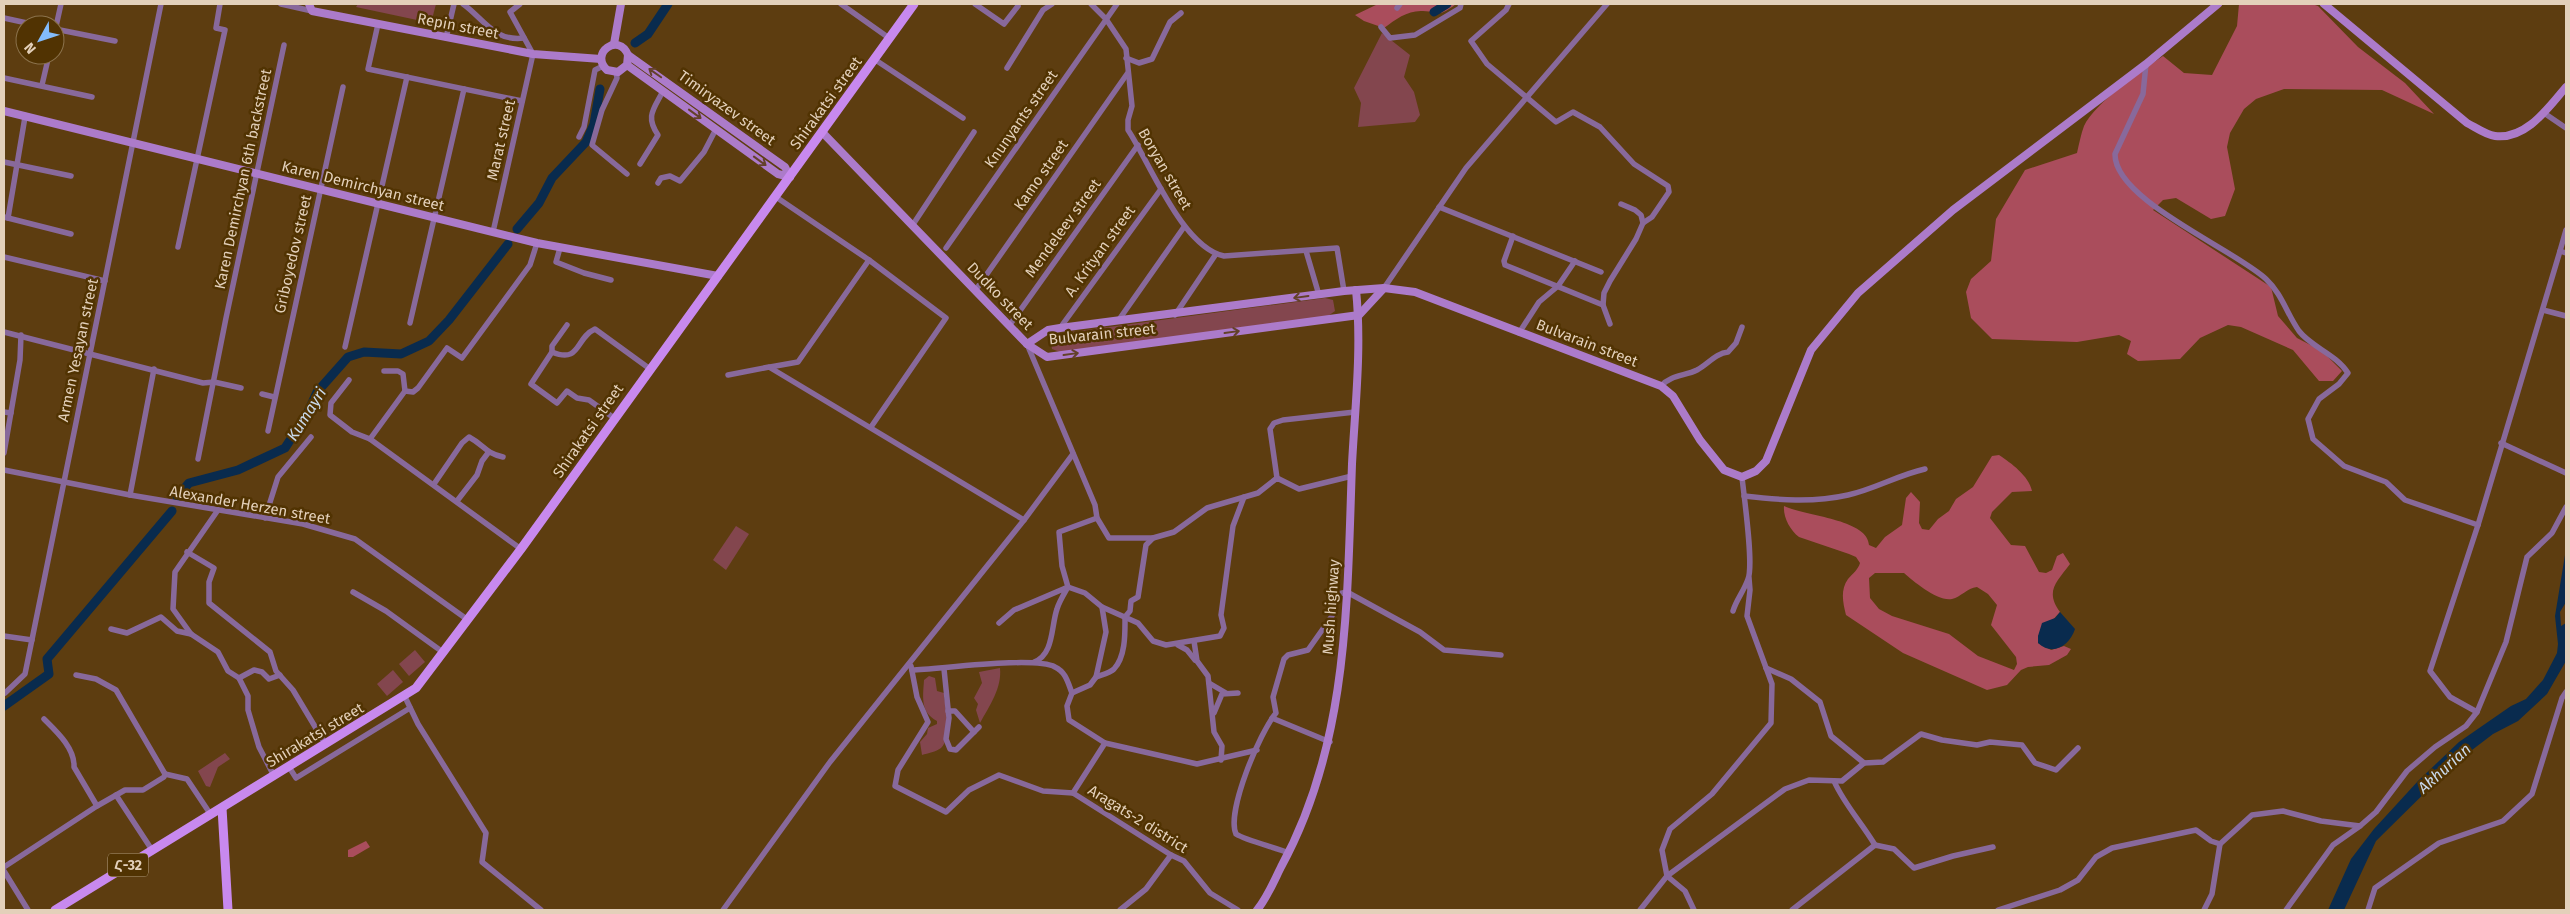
<svg xmlns="http://www.w3.org/2000/svg" width="2570" height="914" font-family="'Fira Sans','Noto Sans Armenian',sans-serif">
	<rect width="100%" height="100%" fill="#5d3d10"/>
	<g fill="#83464e">
		<polygon points="358,4 436,4 431,23 356,7"/>
		<polygon points="1382,33 1410,55 1404,77 1414,92 1420,115 1415,122 1358,127 1361,103 1354,88"/>
		<polygon points="1325,298 1333,300 1335,311 1328,316 1060,352 1052,349 1050,339 1057,334"/>
		<polygon points="736,526 749,534 726,570 713,560"/>
		<polygon points="415,650 425,662 409,676 399,664"/>
		<path d="M1000 668C1002 688 990 705 980 723L976 710 978 704 974 698 982 683 979 672Z"/>
		<polygon points="393,670 403,682 387,696 377,684"/>
		<path d="M929 676 935 678 937 691 944 693C945 706 952 739 941 748 936 752 928 753 922 755L920 742 927 734 928 728 937 724V721C920 712 923 697 924 680Z"/>
		<polygon points="225,753 230,759 218,767 210,787 206,786 198,771"/>
	</g>
	<g fill="#aa4d5c" fill-rule="evenodd">
		<path d="M1378 4H1456C1439 17 1442 12 1423 11 1408 10 1396 19 1384 28L1364 21 1355 15Z"/>
		<path d="M2239 4H2312L2318 6 2358 47 2405 83 2434 114 2382 90 2284 89 2256 99 2244 109 2230 133 2227 147 2235 189 2225 216 2211 219 2176 198 2163 200 2153 210 2271 287 2278 316 2297 338 2322 351 2342 371 2333 381H2319L2293 350 2241 327 2228 325 2200 338 2180 359 2138 361 2127 354 2131 341 2119 335 2077 342 1992 339 1971 318 1966 292 1971 279 1991 261 1996 219 2025 170 2077 153C2079 144 2081 134 2084 126 2095 103 2141 71 2163 56L2184 73 2212 75 2237 26Z"/>
		<path d="M1999 455C2011 463 2029 476 2032 491L2012 492 1992 512 1990 518 2011 545 2025 546 2039 572 2046 573 2052 570 2057 556 2063 553 2070 564C2056 583 2045 591 2060 612L2038 636V643L2051 650 2064 646 2071 649 2067 655 2049 665 2028 667 2021 670 2007 685 1987 690 1903 653 1846 615C1843 603 1840 590 1848 579 1853 573 1858 570 1860 563L1856 557 1849 554 1799 537C1790 530 1783 517 1784 506 1804 516 1868 519 1869 545L1876 548 1885 537 1902 525 1906 498 1911 492 1920 502 1919 523 1922 529 1929 530 1938 519 1949 511 1956 499 1973 487 1992 456ZM1875 573H1904C1913 581 1938 602 1952 599 1961 597 1967 588 1977 587L1988 594 1997 605 1991 625 2016 657 2017 664 2014 670 1978 656 1949 634 1892 616 1879 609 1870 598 1869 578Z"/>
		<polygon points="366,841 370,847 353,857 348,857 348,850"/>
	</g>
	<g fill="#092b4e">
		<polygon points="2566,549 2566,602 2560,612 2561,626 2566,623 2566,661 2547,694 2518,721 2493,734 2455,763 2376,841 2344,910 2328,910 2351,859 2374,829 2418,781 2459,742 2511,706 2526,699 2543,680 2557,653 2558,644 2555,616"/>
		<path d="M2060 612 2075 629C2070 645 2053 657 2038 643V636L2042 623 2055 618Z"/>
	</g>
	<g fill="none" stroke-linecap="round" stroke-linejoin="round">
		<g stroke="#092b4e" stroke-width="9">
			<polyline points="1434,12 1447,4"/>
			<polyline points="635,43 648,34 668,4"/>
			<polyline points="517,229 539,203 552,178 586,142 594,124 600,89"/>
			<polyline points="177,497 189,483 238,470 285,448 307,414 317,392 348,357 364,352 401,354 429,341 449,320 508,244"/>
			<polyline points="4,706 49,674 47,659 172,511"/>
		</g>
		<g stroke="#88699b" stroke-width="5.5">
			<polyline points="281,4 312,11"/>
			<path d="M463 4C484 19 494 42 524 38"/>
			<polyline points="841,4 889,38"/>
			<polyline points="975,4 1004,24 1018,6"/>
			<path d="M1091 4 1106 19 1126 49 1132 106 1128 120V130C1150 163 1182 247 1224 256L1337 248 1344 291"/>
			<polyline points="1509,4 1506,10 1471,41 1487,64 1556,122 1573,112 1600,127 1634,164 1668,186 1669,192 1652,217 1643,223 1636,239 1610,281 1604,293 1603,305"/>
			<polyline points="1397,8 1400,4"/>
			<polyline points="4,18 36,25"/>
			<polyline points="378,24 368,69 522,101"/>
			<polyline points="1381,27 1390,38 1415,35 1460,8 1461,4"/>
			<polyline points="55,29 115,41"/>
			<polyline points="55,31 61,4"/>
			<polyline points="446,38 454,4"/>
			<polyline points="1126,58 1139,63 1152,59 1170,22 1181,13"/>
			<polyline points="874,59 963,118"/>
			<path d="M2146 64 2143 94 2115 154C2114 200 2234 249 2266 279 2282 294 2287 314 2299 331 2311 347 2336 354 2348 373L2339 384 2319 399 2308 419 2313 439 2344 466 2386 482 2405 500 2478 525"/>
			<polyline points="1007,68 1043,10 1052,4"/>
			<polyline points="616,72 617,78 602,110 592,145 627,174"/>
			<polyline points="4,78 92,97"/>
			<polyline points="42,85 49,55"/>
			<polyline points="2544,113 2566,128"/>
			<polyline points="579,137 584,127 595,70 603,66"/>
			<polyline points="4,162 71,176"/>
			<path d="M640 164 658 135C645 116 654 109 663 91"/>
			<polyline points="658,183 661,178 670,176 680,181 704,152 716,129"/>
			<polyline points="776,197 869,260 946,318 871,427"/>
			<polyline points="1621,204 1635,210 1641,215 1643,223"/>
			<polyline points="1439,207 1601,272"/>
			<polyline points="4,217 71,234"/>
			<polyline points="8,218 25,117"/>
			<polyline points="912,226 974,132"/>
			<polyline points="2566,230 2560,251 2566,253"/>
			<polyline points="493,232 533,54 510,12 520,4"/>
			<polyline points="1513,236 1504,261 1505,265 1603,305 1610,324"/>
			<polyline points="178,247 225,30 216,28 220,4"/>
			<polyline points="560,248 556,262 584,273 611,280"/>
			<polyline points="946,248 1117,4"/>
			<polyline points="1306,251 1319,295"/>
			<polyline points="4,257 105,281"/>
			<polyline points="1384,288 1466,168 1607,4"/>
			<polyline points="975,291 1127,74"/>
			<polyline points="2543,310 2566,316"/>
			<polyline points="1175,315 1216,254"/>
			<polyline points="1118,321 1184,227"/>
			<polyline points="410,323 464,89"/>
			<polyline points="1009,326 1138,145"/>
			<polyline points="1060,328 1161,189"/>
			<polyline points="4,332 203,383 214,382 241,388"/>
			<polyline points="1519,333 1539,302 1558,286 1575,261"/>
			<polyline points="1027,344 1095,505 1097,518 1109,538 1153,538"/>
			<polyline points="345,347 407,77"/>
			<polyline points="552,352 552,346 567,325"/>
			<polyline points="770,367 798,362 869,260"/>
			<polyline points="384,371 398,371 403,374 405,391"/>
			<polyline points="728,375 769,367 1024,520"/>
			<polyline points="349,380 331,403 330,415 352,432 370,439"/>
			<path d="M1661 386C1671 375 1685 376 1697 370 1708 364 1716 353 1728 352L1736 343 1742 327"/>
			<polyline points="262,394 274,397"/>
			<polyline points="4,412 11,413"/>
			<path d="M614 418 589 400 577 398 567 391 557 403 531 384 552 352C581 364 575 338 595 329L650 369"/>
			<polyline points="268,431 343,87"/>
			<polyline points="2501,443 2566,473"/>
			<polyline points="4,453 20,360 21,335"/>
			<polyline points="198,459 226,318 284,45"/>
			<polyline points="4,470 130,495 303,524 355,539 468,620"/>
			<polyline points="1277,478 1270,429 1274,423 1283,420 1355,412"/>
			<path d="M434 484 462 443 469 437C484 445 485 453 503 457"/>
			<polyline points="130,495 154,369"/>
			<path d="M1744 496C1778 500 1813 503 1848 495 1875 489 1898 475 1925 469"/>
			<polyline points="457,501 477,475 482,461 488,453"/>
			<polyline points="218,510 175,572 173,609 191,634 218,652 228,671 239,678 248,696 248,710 259,747 274,776"/>
			<polyline points="265,518 278,477 311,437"/>
			<polyline points="521,549 370,439 405,391 413,392 418,388 447,348 462,358 530,265 537,243"/>
			<polyline points="187,552 214,568 209,582 209,603 270,652 276,671 293,690 326,745"/>
			<polyline points="353,592 386,611 444,653"/>
			<polyline points="1102,607 1138,623 1153,641 1166,645 1220,636 1224,628 1221,615 1233,526 1244,497"/>
			<path d="M1733 611C1736 600 1744 591 1748 579 1754 565 1744 497 1742 477"/>
			<path d="M999 623 1014 610 1068 587C1064 594 1059 602 1057 609 1051 626 1054 655 1034 662"/>
			<polyline points="111,629 127,633 161,617 177,631 191,634"/>
			<polyline points="4,636 32,640"/>
			<polyline points="1194,641 1197,661 1208,676 1214,732 1222,746 1221,760"/>
			<polyline points="1178,645 1187,650 1195,660"/>
			<polyline points="911,666 917,697 928,722 898,770 895,786 946,812 969,790 999,775 1043,791 1073,793"/>
			<polyline points="1766,668 1791,679 1820,702 1831,736 1864,763"/>
			<polyline points="944,669 949,718 946,739 950,749 956,750 979,727"/>
			<path d="M912 670C941 669 1034 656 1055 667 1066 672 1068 683 1072 693L1067 706 1069 720 1105 743 1197 764 1257 750"/>
			<polyline points="76,675 96,679 116,690 165,774"/>
			<path d="M1096 677C1101 675 1110 673 1114 669 1126 656 1125 632 1125 617L1130 611 1131 601 1138 597 1146 545 1153 538 1174 532 1207 508 1258 493 1277 478 1299 489 1352 476"/>
			<polyline points="239,678 254,670 262,672 269,679 280,675"/>
			<polyline points="1209,683 1226,693"/>
			<polyline points="5,693 25,674 161,4"/>
			<polyline points="1072,693 1090,685 1096,677 1106,632 1102,607 1085,593 1068,587 1062,566 1059,532 1097,518"/>
			<polyline points="405,697 418,724 486,833 482,862 541,910"/>
			<polyline points="948,711 955,711 974,732"/>
			<polyline points="2477,712 2450,697 2430,671 2478,525 2560,251"/>
			<polyline points="1214,713 1222,694 1238,693"/>
			<polyline points="1272,718 1330,742"/>
			<path d="M44 719C56 731 75 748 74 767L97 806"/>
			<polyline points="1105,743 1073,793 1171,855 1184,861 1210,893 1238,910"/>
			<polyline points="289,767 296,778 410,708"/>
			<polyline points="165,774 187,779 211,815"/>
			<path d="M1834 781C1844 804 1862 823 1875 845"/>
			<polyline points="116,795 152,850"/>
			<path d="M1289 853C1275 847 1247 841 1236 834 1226 812 1260 732 1276 713L1273 697 1284 659 1288 655 1308 650 1332 616 1334 598 1338 594 1347 592 1420 632 1444 650 1501 655"/>
			<polyline points="4,867 97,806 125,790 143,790 164,777 165,774"/>
			<polyline points="4,871 28,910"/>
			<polyline points="723,910 830,762 1024,520 1073,454"/>
			<polyline points="1120,910 1146,889 1171,855"/>
			<polyline points="1640,910 1667,876 1785,789 1809,780 1842,781 1864,763 1883,762 1921,734 1942,740 1977,745 1990,742 2022,745 2035,763 2056,770 2078,748"/>
			<polyline points="1694,910 1685,891 1667,876 1662,850 1670,829 1712,794 1771,723 1772,684 1747,616 1750,590 1749,578"/>
			<polyline points="1792,910 1875,845 1894,849 1914,868 1953,856 1993,847"/>
			<polyline points="1998,910 2060,890 2078,880 2096,857 2112,848 2196,830 2211,841 2220,844 2252,815 2283,811 2321,821 2360,826 2376,812 2407,771 2435,747 2466,726 2477,712 2506,642 2527,557 2552,533 2566,507"/>
			<polyline points="2204,910 2212,894 2220,844"/>
			<polyline points="2286,910 2333,845 2360,826"/>
			<polyline points="2368,910 2375,888 2439,843 2503,821 2532,794 2562,698 2566,692"/>
		</g>
		<g stroke="#ac7bca" stroke-width="8">
			<polyline points="309,4 312,11 533,54 601,59"/>
			<path d="M2324 4 2467 123C2475 127 2486 135 2495 136 2526 140 2548 108 2566 87"/>
			<polyline points="614,44 621,4"/>
			<path d="M628 55 627 65 618 72 607 70C589 53 619 32 628 55L785 167 790 177"/>
			<polyline points="627,65 778,174 790,177"/>
			<polyline points="4,111 537,243 718,276"/>
			<polyline points="822,132 1027,344 1047,357 1359,315 1384,288"/>
			<polyline points="1027,344 1048,330 1060,328 1344,291 1384,288 1415,292 1661,386 1673,396 1700,440 1724,470 1742,477 1756,471 1766,461 1811,350 1858,293 1953,210 2146,64 2218,4"/>
			<path d="M1257 910C1267 898 1274 881 1281 867 1349 743 1347 602 1352 464 1355 407 1362 348 1356 290"/>
		</g>
		<g stroke="#c889ee" stroke-width="9">
			<polyline points="222,808 228,910"/>
			<polyline points="55,910 416,688 521,549 914,4"/>
		</g>
	</g>
	<defs><path id="oneway-shaft" d="M-6 0H5M1.5-3L5.5 0L1.5 3" fill="none" stroke-width="1.6" stroke-linecap="round" stroke-linejoin="round" transform="scale(1.25)"/></defs>
	<g stroke="#63412a">
		<use href="#oneway-shaft" transform="translate(655 73) rotate(-145)"/>
		<use href="#oneway-shaft" transform="translate(695 114) rotate(36)"/>
		<use href="#oneway-shaft" transform="translate(760 161) rotate(36)"/>
		<use href="#oneway-shaft" transform="translate(1301 297) rotate(172)"/>
		<use href="#oneway-shaft" transform="translate(1232 332) rotate(-8)"/>
		<use href="#oneway-shaft" transform="translate(1071 354) rotate(-8)"/>
	</g>
	<g text-anchor="middle" stroke-width="5" stroke-linejoin="round" paint-order="stroke">
		<rect fill="#513302" stroke="#b7a183" stroke-width="1" x="108" y="853.5" width="40" height="23" rx="4"/>
		<g font-size="14" font-weight="bold" fill="#e3d0ba">
			<text x="128" y="870">Հ-32</text>
		</g>
		<g font-size="15" fill="#e3d0ba" stroke="#513302">
			<text transform="translate(458 26) rotate(11)" y="5">Repin street</text>
			<text transform="translate(826 103) rotate(-54)" y="5">Shirakatsi street</text>
			<text transform="translate(727 108) rotate(36)" y="5">Timiryazev street</text>
			<text transform="translate(1021 119) rotate(-55)" y="5">Knunyants street</text>
			<text transform="translate(501 140) rotate(-77)" y="5">Marat street</text>
			<text transform="translate(1165 169) rotate(60)" y="5">Boryan street</text>
			<text transform="translate(1041 175) rotate(-55)" y="5">Kamo street</text>
			<text transform="translate(243 179) rotate(-78)" y="5">Karen Demirchyan 6th backstreet</text>
			<text transform="translate(363 186) rotate(14)" y="5">Karen Demirchyan street</text>
			<text transform="translate(1063 228) rotate(-54)" y="5">Mendeleev street</text>
			<text transform="translate(1100 251) rotate(-54)" y="5">A. Krityan street</text>
			<text transform="translate(293 254) rotate(-77)" y="5">Griboyedov street</text>
			<text transform="translate(1000 296) rotate(46)" y="5">Dudko street</text>
			<text transform="translate(1102 334) rotate(-6)" y="5">Bulvarain street</text>
			<text transform="translate(1587 343) rotate(21)" y="5">Bulvarain street</text>
			<text transform="translate(78 350) rotate(-78)" y="5">Armen Yesayan street</text>
			<text transform="translate(588 431) rotate(-55)" y="5">Shirakatsi street</text>
			<text transform="translate(250 505) rotate(10)" y="5">Alexander Herzen street</text>
			<text transform="translate(1331 607) rotate(-86)" y="5">Mush highway</text>
			<text transform="translate(315 735) rotate(-31)" y="5">Shirakatsi street</text>
			<text transform="translate(1138 819) rotate(32)" y="5">Aragats-2 district</text>
		</g>
		<g font-size="16" font-style="italic" fill="#c9d9eb" stroke="#513302">
			<text transform="translate(306 414) rotate(-58)" y="6">Kumayri</text>
			<text transform="translate(2444 768) rotate(-42)" y="6">Akhurian</text>
		</g>
	</g>
	<rect width="2570" height="914" fill="none" stroke="#e3d0ba" stroke-width="10"/>
	<g transform="translate(40 40) rotate(230)"><circle r="24" fill="#513302" stroke="#8b724c"/>
	<path d="M0-4L9 19L0 12L-9 19Z" fill="#83bcfb"/>
	<text y="-8" font-size="14" font-weight="bold" text-anchor="middle" fill="#e3d0ba">N</text>
	</g>
</svg>
